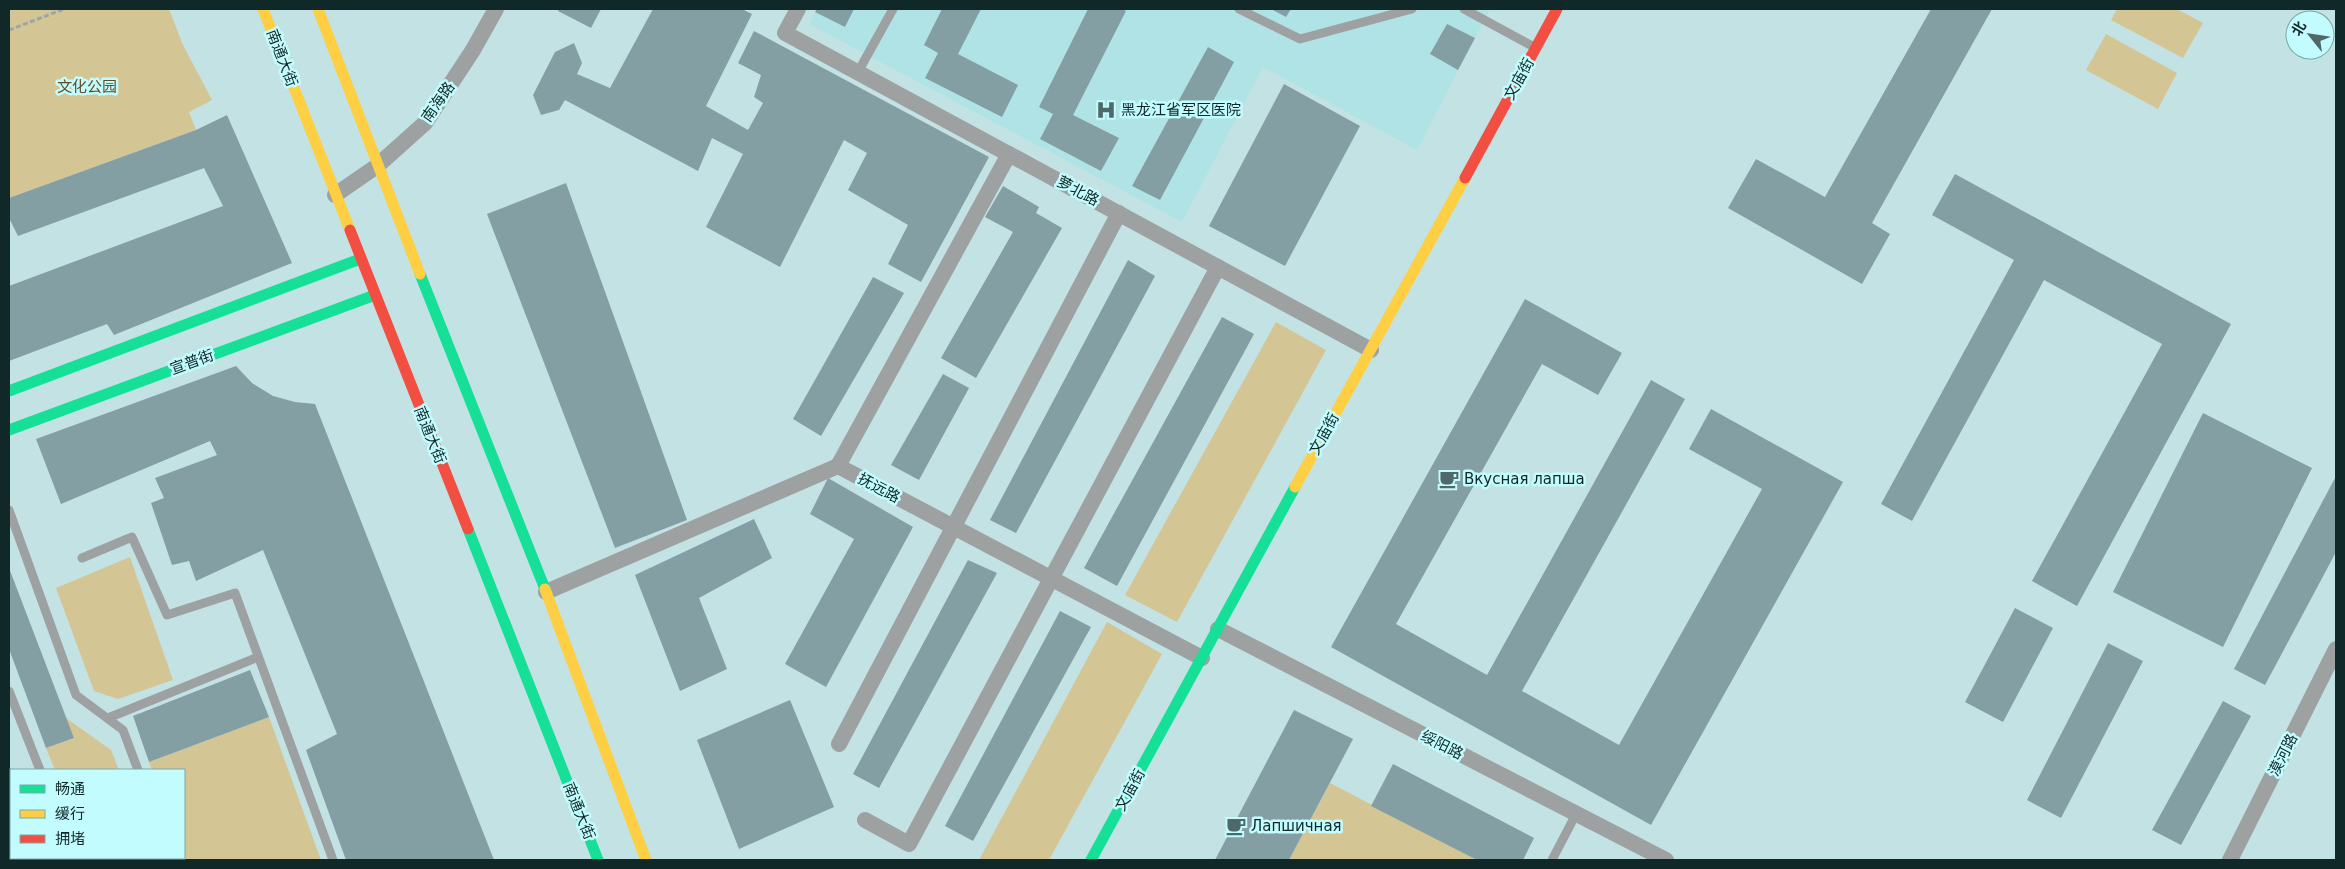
<svg xmlns="http://www.w3.org/2000/svg" width="2345" height="869" font-family="'DejaVu Sans','Noto Sans SC',sans-serif">
	<rect width="100%" height="100%" fill="#c3e2e4"/>
	<polygon fill="#b0e3e5" points="817,9 1490,9 1417,150 1263,67 1182,222 809,24"/>
	<g fill="#d4c595">
		<polygon points="9,9 169,9 182,43 212,100 189,112 196,130 9,198"/>
		<polygon points="2117,9 2177,9 2203,23 2183,58 2111,20"/>
		<polygon points="2106,34 2177,73 2158,109 2086,70"/>
		<polygon points="1276,322 1326,350 1177,622 1125,595"/>
		<polygon points="130,557 173,680 118,699 94,691 56,588"/>
		<polygon points="1107,622 1162,654 1049,860 979,860"/>
		<polygon points="269,717 321,860 186,860 184,854 184,770 152,770 149,762"/>
		<polygon points="66,718 111,750 119,770 55,770 46,748 74,738"/>
		<polygon points="1330,783 1477,860 1289,860"/>
	</g>
	<g fill="#839fa4">
		<polygon points="559,9 601,9 591,28 558,11"/>
		<polygon points="653,9 742,9 752,14 706,106 748,130 763,103 754,97 761,75 738,63 754,31 989,157 921,282 888,264 908,225 848,190 867,153 844,140 780,267 706,227 743,154 712,138 698,171 565,100 559,110 541,115 533,95 555,52 574,43 582,63 577,74 610,88"/>
		<polygon points="817,9 854,9 845,27 815,12"/>
		<polygon points="942,9 981,9 958,54 1018,85 1002,117 925,78 938,53 924,45"/>
		<polygon points="1088,9 1122,9 1126,11 1073,115 1119,138 1101,171 1040,139 1053,114 1039,107"/>
		<polygon points="1271,9 1291,9 1286,17"/>
		<polygon points="1931,9 1992,9 1872,223 1890,234 1862,284 1728,208 1756,159 1825,197"/>
		<polygon points="1447,24 1475,38 1458,70 1430,54"/>
		<polygon points="1208,47 1234,62 1160,200 1132,186"/>
		<polygon points="1284,84 1360,126 1285,266 1209,226"/>
		<polygon points="227,115 292,263 114,335 107,324 9,361 9,286 223,206 204,168 18,236 9,218 9,198 196,130"/>
		<polygon points="1955,174 2231,324 2077,606 2032,581 2162,344 2044,280 1912,521 1881,504 2014,260 1932,215"/>
		<polygon points="566,183 687,520 615,548 487,214"/>
		<polygon points="1003,186 1039,207 1036,213 1062,228 976,378 941,358 1013,232 985,217"/>
		<polygon points="1128,260 1155,276 1016,533 990,520"/>
		<polygon points="873,277 904,293 821,436 793,419"/>
		<polygon points="1525,299 1622,353 1598,395 1542,364 1396,624 1487,675 1651,380 1685,399 1522,691 1619,745 1762,489 1689,449 1711,409 1843,482 1651,825 1331,647"/>
		<polygon points="1222,317 1254,334 1117,586 1084,568"/>
		<polygon points="236,366 252,383 273,396 295,402 315,404 494,860 346,860 306,750 337,734 263,550 196,581 189,561 172,565 151,503 164,498 155,478 217,455 210,441 61,504 36,439"/>
		<polygon points="943,374 969,388 919,480 891,465"/>
		<polygon points="2203,413 2312,468 2223,647 2113,592"/>
		<polygon points="2336,476 2336,552 2265,685 2234,669"/>
		<polygon points="828,478 913,527 826,687 785,664 854,539 810,514"/>
		<polygon points="754,519 772,558 699,598 727,669 680,691 635,575"/>
		<polygon points="968,560 997,573 879,788 853,774"/>
		<polygon points="9,568 74,738 46,748 9,649"/>
		<polygon points="2015,608 2053,628 2003,722 1965,702"/>
		<polygon points="1060,611 1091,627 973,841 945,826"/>
		<polygon points="2108,643 2143,661 2061,818 2027,800"/>
		<polygon points="250,670 269,717 149,762 133,716"/>
		<polygon points="790,700 834,807 739,849 697,740"/>
		<polygon points="2223,701 2251,716 2181,845 2152,830"/>
		<polygon points="1294,710 1353,739 1289,860 1215,860"/>
		<polygon points="1393,764 1534,838 1523,860 1477,860 1371,806"/>
		<polygon points="91,858 129,858 130,860 92,860"/>
	</g>
	<g fill="none" stroke-linecap="round" stroke-linejoin="round">
		<polyline stroke="#9ba6a6" stroke-width="3" stroke-dasharray="5 2.5" stroke-linecap="butt" points="9,30 64,9"/>
		<g stroke="#9ea1a2" stroke-width="9">
			<polyline points="1239,9 1300,39 1412,9"/>
			<polyline points="1464,9 1536,48"/>
			<polyline points="858,72 893,9"/>
			<polyline points="9,510 76,695 123,730 138,770"/>
			<polyline points="82,558 132,537 167,615 235,593 333,860"/>
			<polyline points="9,691 40,770"/>
			<polyline points="108,718 258,657"/>
			<polyline points="9,781 11,780"/>
			<polyline points="74,858 75,860"/>
			<polyline points="172,858 173,860"/>
			<polyline points="23,860 29,858"/>
			<polyline points="1552,860 1576,814"/>
		</g>
		<g stroke="#9ea1a2" stroke-width="16">
			<polyline points="798,9 785,33 1371,350"/>
			<polyline points="335,195 377,166 425,123 473,50 496,9"/>
			<polyline points="838,466 1009,154"/>
			<polyline points="546,592 838,466 1202,658"/>
			<polyline points="1218,629 1666,860"/>
			<polyline points="839,744 1119,213"/>
			<polyline points="865,820 909,844 1218,267"/>
			<polyline points="2230,860 2336,649"/>
		</g>
		<g stroke="#16e098" stroke-width="11">
			<polyline points="420,274 545,589"/>
			<polyline points="9,391 360,259"/>
			<polyline points="9,430 375,295"/>
			<polyline points="468,529 598,860"/>
			<polyline points="1091,860 1295,487"/>
		</g>
		<g stroke="#ffcf43" stroke-width="11">
			<polyline points="263,9 350,230"/>
			<polyline points="318,9 420,274"/>
			<polyline points="1295,487 1465,178"/>
			<polyline points="545,589 646,860"/>
		</g>
		<g stroke="#f24e42" stroke-width="11">
			<polyline points="1465,178 1557,9"/>
			<polyline points="350,230 468,529"/>
		</g>
	</g>
	<defs>
		<symbol id="hospital-bare" viewBox="-9 -9 18 18"><path d="M-5-5h3v3.5h4V-5h3V5h-3V1.5h-4V5h-3Z" fill="#4f696a" stroke="#c3fcfe" stroke-width="2.5" paint-order="stroke"/></symbol>
		<symbol id="cafe-bare" viewBox="-9 -9 18 18"><path d="M-5.5-4.5H6V0H3Q3 3.5 0 3.5H-2.5Q-5.5 3.5-5.5 0ZM3-3.2v2h1.7v-2ZM-6 4.5H4V6H-6Z" fill="#4f696a" stroke="#c3fcfe" stroke-width="2.5" paint-order="stroke"/></symbol>
	</defs>
	<g fill-rule="evenodd">
		<use href="#hospital-bare" x="1092" y="96" width="28" height="28"/>
		<use href="#cafe-bare" x="1435" y="465" width="28" height="28"/>
		<use href="#cafe-bare" x="1222" y="812" width="28" height="28"/>
	</g>
	<g text-anchor="middle" stroke-width="5" stroke-linejoin="round" paint-order="stroke">
		<g font-size="15" fill="#112829" stroke="#c3fcfe">
			<text transform="translate(282 58) rotate(69)" y="5">南通大街</text>
			<text transform="translate(1519 79) rotate(-61)" y="5">文庙街</text>
			<text transform="translate(438 102) rotate(-55)" y="5">南海路</text>
			<text transform="translate(1078 191) rotate(28)" y="5">萝北路</text>
			<text transform="translate(192 362) rotate(-20)" y="5">宣普街</text>
			<text transform="translate(1324 434) rotate(-61)" y="5">文庙街</text>
			<text transform="translate(430 435) rotate(68)" y="5">南通大街</text>
			<text transform="translate(879 488) rotate(28)" y="5">抚远路</text>
			<text transform="translate(1442 745) rotate(27)" y="5">绥阳路</text>
			<text transform="translate(2283 755) rotate(-63)" y="5">漠河路</text>
			<text transform="translate(1130 790) rotate(-61)" y="5">文庙街</text>
			<text transform="translate(579 811) rotate(68)" y="5">南通大街</text>
		</g>
		<g font-size="15" fill="#624c24" stroke="#c3fcfe">
			<text x="87" y="92">文化公园</text>
		</g>
		<g font-size="15" fill="#112829" stroke="#c3fcfe" text-anchor="start">
			<text x="1121" y="115">黑龙江省军区医院</text>
			<text x="1464" y="484">Вкусная лапша</text>
			<text x="1251" y="831">Лапшичная</text>
		</g>
	</g>
	<rect width="2345" height="869" fill="none" stroke="#112829" stroke-width="20"/>
	<rect x="10" y="769" width="175" height="90" fill="#c3fcfe" stroke="#7ca7a9"/>
	<rect x="20" y="785" width="25" height="8" fill="#16e098" stroke="#7ca7a9"/>
	<text x="55" y="794" font-size="15" fill="#112829">畅通</text>
	<rect x="20" y="810" width="25" height="8" fill="#ffcf43" stroke="#7ca7a9"/>
	<text x="55" y="819" font-size="15" fill="#112829">缓行</text>
	<rect x="20" y="835" width="25" height="8" fill="#f24e42" stroke="#7ca7a9"/>
	<text x="55" y="844" font-size="15" fill="#112829">拥堵</text>
	<g transform="translate(2310 35) rotate(300)"><circle r="24" fill="#c3fcfe" stroke="#7ca7a9"/>
	<path d="M0-4L9 19L0 12L-9 19Z" fill="#4f696a"/>
	<text y="-8" font-size="14" font-weight="bold" text-anchor="middle" fill="#112829">北</text>
	</g>
</svg>
